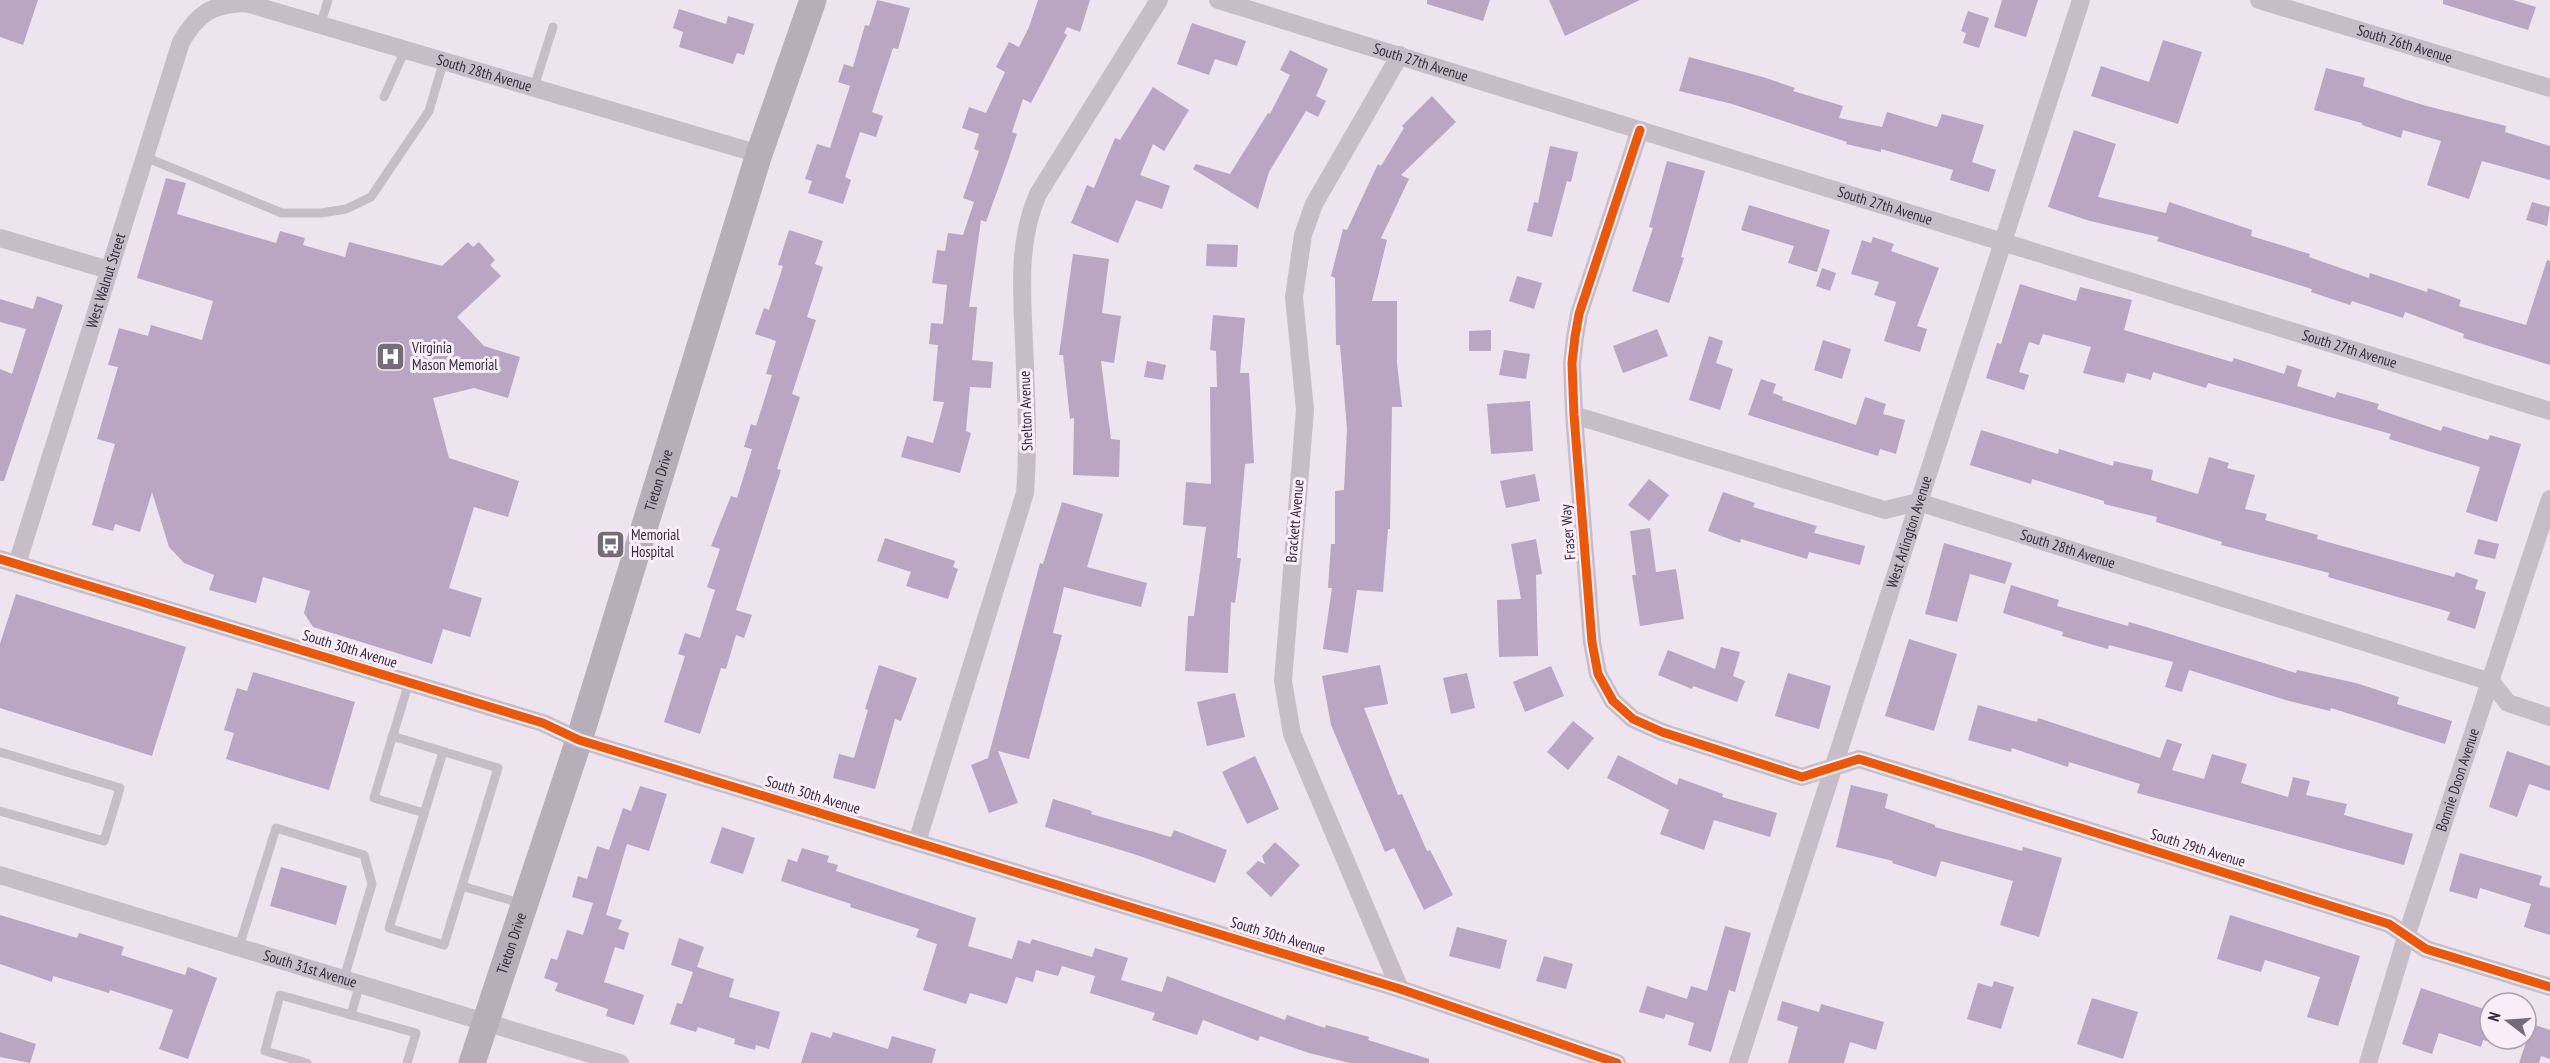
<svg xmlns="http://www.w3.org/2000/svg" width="2550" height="1063" font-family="'PT Sans Narrow',sans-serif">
	<rect width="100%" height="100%" fill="#eee4ef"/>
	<g fill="#b9a6c2">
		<polygon points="0,0 38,0 23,45 0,37"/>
		<polygon points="877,0 910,8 898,49 893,48 872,112 883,116 876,137 860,132 845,177 851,180 843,204 808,193 812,181 805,179 817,144 830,148 850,86 838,82 844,64 853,67 865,25 869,26"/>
		<polygon points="1038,0 1090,0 1080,32 1067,27 1064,33 1067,35 1031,103 1023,99 1012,132 1017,134 1008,161 986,222 981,220 969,307 977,307 972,360 993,362 991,388 970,387 966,431 971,433 960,473 901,457 907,436 933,443 944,402 933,401 938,345 929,344 931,323 943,324 947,285 932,283 937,250 945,251 948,233 963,235 974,202 963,198 979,151 974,149 979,134 962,128 969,107 986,113 1005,72 996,67 1009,42 1019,47 1029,27"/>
		<polygon points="1427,0 1490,0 1483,21 1427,4"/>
		<polygon points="1549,0 1640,0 1565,36"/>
		<polygon points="2002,0 2038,0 2026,37 1994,27"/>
		<polygon points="2443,0 2513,0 2536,7 2528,30 2443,4"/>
		<polygon points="679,9 726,24 728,16 754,24 744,55 737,53 733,64 679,47 683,32 673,28"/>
		<polygon points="1968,11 1989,18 1979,48 1963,43 1966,33 1961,31"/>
		<polygon points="1192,23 1246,41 1237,66 1215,59 1209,75 1177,64"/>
		<polygon points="2163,40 2202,52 2178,124 2091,96 2101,66 2149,82"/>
		<polygon points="1290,50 1328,69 1316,96 1326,101 1318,117 1306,111 1269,172 1258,209 1193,169 1196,164 1230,174 1268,113 1270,114 1290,75 1280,70"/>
		<polygon points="1689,57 1763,77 1795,88 1793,91 1843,106 1839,118 1882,127 1887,112 1937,127 1942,114 1984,125 1972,162 1996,170 1989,192 1950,180 1953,170 1881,149 1881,152 1846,144 1847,142 1732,104 1679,91"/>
		<polygon points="2326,68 2365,78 2363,86 2423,105 2506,126 2505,132 2550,146 2550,180 2482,161 2469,199 2427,185 2441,141 2403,130 2401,138 2362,125 2362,123 2314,110"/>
		<polygon points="1153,87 1189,110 1164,151 1153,144 1140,175 1170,186 1162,209 1136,200 1118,243 1071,223 1087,185 1094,188 1115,138 1120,140"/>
		<polygon points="1432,96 1456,122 1401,175 1409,179 1381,238 1387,240 1372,301 1397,301 1397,363 1402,407 1392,407 1390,529 1388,529 1383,592 1357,590 1348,653 1323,649 1332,588 1328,588 1331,544 1335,544 1335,491 1344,490 1347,429 1340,345 1336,345 1335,278 1331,276 1343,229 1347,230 1378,164 1381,166 1404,128 1402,126"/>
		<polygon points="2074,130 2116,144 2098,197 2166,213 2169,202 2252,230 2251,236 2310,254 2309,257 2369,278 2370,273 2427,292 2428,288 2461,300 2459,306 2526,325 2547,260 2550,261 2550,365 2463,338 2464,334 2405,312 2403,318 2352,301 2350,305 2311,292 2312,289 2157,241 2159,237 2090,221 2048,207"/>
		<polygon points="1550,146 1578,152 1571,182 1567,181 1552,237 1527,231 1534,202 1538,203"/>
		<polygon points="1667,161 1705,171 1681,257 1684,258 1669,303 1632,291 1653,228 1649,227"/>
		<polygon points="166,178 186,183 177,214 276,243 280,231 305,238 303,245 345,257 349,242 442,266 468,242 473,247 479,242 495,260 490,265 501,276 457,317 484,346 520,357 508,398 474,388 433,398 449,458 519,481 508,517 474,507 449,588 482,598 470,637 443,629 432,664 313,627 304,613 310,591 263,577 256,603 209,590 214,575 184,563 169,547 152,492 140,532 115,524 113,531 92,525 115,444 97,439 118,367 108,365 119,328 148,336 151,325 202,340 213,301 137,278"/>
		<polygon points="2532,202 2550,207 2547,226 2526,220"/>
		<polygon points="1749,205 1830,230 1817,272 1788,263 1794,246 1741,230"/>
		<polygon points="789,230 823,241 815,264 823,267 807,317 816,320 792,394 800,397 777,469 781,470 736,610 752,615 744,638 736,635 726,669 721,668 700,734 664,722 685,656 678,654 685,633 700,638 715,590 707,587 720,549 711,546 731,496 737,498 752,449 744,447 751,424 756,426 772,375 766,374 776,341 755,334 764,308 769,310 783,266 778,265"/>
		<polygon points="1873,237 1894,244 1891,251 1939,268 1917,326 1927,329 1920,352 1884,341 1896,302 1874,295 1879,282 1851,274 1862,240 1871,243"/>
		<polygon points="1207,244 1238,245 1237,267 1206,266"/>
		<polygon points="1073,254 1109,259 1102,313 1121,316 1114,363 1101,361 1111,439 1120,440 1119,477 1073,475 1074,418 1070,419 1063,355 1059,355"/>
		<polygon points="1822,268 1836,273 1830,291 1816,286"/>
		<polygon points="1517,276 1542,283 1534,309 1509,301"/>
		<polygon points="2020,284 2076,301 2080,287 2132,300 2124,330 2232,362 2234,358 2284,374 2287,365 2302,370 2297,386 2335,398 2337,392 2379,404 2377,409 2441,431 2443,426 2488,440 2490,435 2521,444 2497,522 2466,512 2480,467 2389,439 2391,434 2208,383 2206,388 2153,372 2151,380 2127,373 2124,383 2083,373 2091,347 2043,334 2039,345 2029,342 2019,372 2029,375 2024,390 1986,378 1997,343 2001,344"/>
		<polygon points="37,296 63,305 4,481 0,481 0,369 12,374 26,329 0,322 0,299 33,309"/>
		<polygon points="1213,315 1245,318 1240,373 1249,373 1254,463 1245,464 1237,558 1241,558 1235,603 1231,602 1228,673 1185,671 1188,616 1194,616 1206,527 1183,525 1186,482 1211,484 1210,387 1217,387 1216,351 1210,350"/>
		<polygon points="1657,329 1668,356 1623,373 1613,346"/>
		<polygon points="1491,330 1491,351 1469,351 1469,331"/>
		<polygon points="1709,336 1723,341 1716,363 1733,369 1720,410 1689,400"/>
		<polygon points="1823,340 1851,349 1842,379 1814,370"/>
		<polygon points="1504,350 1530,354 1526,379 1499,375"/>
		<polygon points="1147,361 1166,365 1163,380 1144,377"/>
		<polygon points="1761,379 1776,384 1773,393 1783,397 1782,400 1856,425 1865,397 1886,404 1883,414 1905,420 1896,454 1880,449 1878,456 1748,415"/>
		<polygon points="1530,401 1533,451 1491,454 1487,404"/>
		<polygon points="1981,430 2058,454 2059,449 2113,466 2114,461 2153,470 2151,480 2198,494 2209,457 2229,463 2227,468 2255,475 2245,509 2267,514 2265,520 2318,535 2317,539 2454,577 2456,572 2478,580 2475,589 2486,592 2475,629 2447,620 2450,612 2328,577 2329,573 2221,545 2222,542 2156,522 2157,517 2104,504 2104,501 2032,479 2031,484 1970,465"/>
		<polygon points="1535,474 1540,501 1506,508 1500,481"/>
		<polygon points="1649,479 1669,495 1649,521 1628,505"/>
		<polygon points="1723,492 1755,503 1753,507 1817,526 1814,533 1865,546 1860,565 1809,552 1807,559 1741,539 1740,543 1708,531"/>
		<polygon points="1062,502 1103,514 1087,567 1147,583 1141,607 1064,587 1053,633 1062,635 1029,759 998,751 1018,803 989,813 971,765 988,758 1040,563 1043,564"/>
		<polygon points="1650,528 1656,572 1676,569 1684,619 1640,626 1632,575 1636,575 1630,531"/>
		<polygon points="885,538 955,561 953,567 958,569 948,599 906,586 911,572 877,561"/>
		<polygon points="1536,539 1542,574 1536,575 1538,656 1499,657 1497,600 1521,599 1511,544"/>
		<polygon points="2478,539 2499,544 2495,559 2474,554"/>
		<polygon points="1944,543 2012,563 2005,584 1970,574 1957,622 1925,614"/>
		<polygon points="2011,585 2059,600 2057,606 2128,626 2129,622 2163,632 2296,673 2297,670 2356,683 2399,697 2397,704 2452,721 2445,744 2331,708 2330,711 2289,701 2189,670 2182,692 2165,687 2173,662 2109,645 2108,649 2062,636 2063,632 2003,613"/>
		<polygon points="16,594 186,647 152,756 0,708 0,644"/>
		<polygon points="1909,639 1957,654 1934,731 1885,716"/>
		<polygon points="1721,647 1740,652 1733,676 1745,681 1737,702 1693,686 1692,689 1658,675 1668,650 1715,669"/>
		<polygon points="879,665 917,678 901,721 895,719 875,789 833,778 839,754 854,758 868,710 865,709"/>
		<polygon points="1380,665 1388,704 1364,708 1398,795 1402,794 1427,851 1430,850 1453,895 1424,910 1394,848 1385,852 1331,725 1322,676"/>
		<polygon points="1551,666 1564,696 1525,712 1513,682"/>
		<polygon points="253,672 355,702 329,790 226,759 234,733 224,730 237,688 247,691"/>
		<polygon points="1467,673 1475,708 1451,714 1443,678"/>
		<polygon points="1788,673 1831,686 1819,729 1775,716"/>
		<polygon points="1235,693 1245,737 1207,746 1197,702"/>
		<polygon points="1978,705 2037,722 2038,718 2160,758 2167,739 2182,744 2172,770 2204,779 2212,754 2247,764 2241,783 2288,797 2293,777 2310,781 2306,795 2347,804 2344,815 2413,834 2404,865 2137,793 2140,784 2069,762 2068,767 2012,748 2011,752 1968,740"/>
		<polygon points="1573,721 1594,738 1568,770 1547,752"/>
		<polygon points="2507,751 2550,766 2550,791 2529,784 2517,817 2489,807"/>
		<polygon points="1618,755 1677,785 1679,778 1723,794 1722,797 1777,813 1770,837 1714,820 1704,850 1660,834 1669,810 1607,778"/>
		<polygon points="1255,756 1279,809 1247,824 1222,772"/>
		<polygon points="1851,785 1888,794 1885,808 1935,825 1935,827 2022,851 2023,847 2062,858 2039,937 2000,925 2013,881 1941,861 1936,877 1892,863 1893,861 1836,847"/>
		<polygon points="640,786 667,794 649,851 627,844 606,915 622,920 618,929 629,933 624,950 615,947 604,982 644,995 634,1025 606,1016 608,1009 555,991 558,983 544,978 551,958 557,960 567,930 583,935 593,903 572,897 578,876 587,879 597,846 609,850 623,808 631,811"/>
		<polygon points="1053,799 1092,811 1091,814 1171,837 1174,830 1227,850 1215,883 1137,855 1045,827"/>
		<polygon points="722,827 755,838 743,874 710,863"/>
		<polygon points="1275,842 1300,865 1271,897 1246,873 1258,861 1265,864 1262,856"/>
		<polygon points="802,848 829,856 827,862 838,865 836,871 976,918 968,946 1012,959 1018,940 1030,944 1032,939 1092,957 1095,948 1128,958 1121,980 1162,992 1167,976 1285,1020 1287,1015 1325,1028 1326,1025 1369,1037 1368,1040 1429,1059 1429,1063 1350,1063 1309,1053 1260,1036 1258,1041 1203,1020 1197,1035 1152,1020 1155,1013 1090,993 1095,976 1062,966 1058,976 1036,970 1033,982 1016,977 1007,1004 970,993 966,1004 923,990 937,944 916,937 919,929 850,907 851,904 781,881 788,859 797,862"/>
		<polygon points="2460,853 2542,876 2539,885 2550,888 2550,935 2524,927 2531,904 2480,888 2477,899 2449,891"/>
		<polygon points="281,867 347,886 336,925 270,906"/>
		<polygon points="0,915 77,938 79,933 124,947 121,955 185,975 188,967 217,978 188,1059 159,1049 173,1010 110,990 109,993 53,976 52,982 0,964"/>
		<polygon points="2230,915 2360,956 2338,1026 2307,1017 2320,977 2265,960 2261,972 2217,959"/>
		<polygon points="1725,926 1751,933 1735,992 1729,990 1711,1052 1688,1045 1694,1023 1666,1014 1664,1019 1639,1012 1647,986 1687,999 1691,986 1707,991"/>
		<polygon points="1457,927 1507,940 1500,969 1449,956"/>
		<polygon points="679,938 704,947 697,967 734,979 729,997 780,1012 769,1049 756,1045 755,1050 734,1044 735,1039 698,1027 696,1032 670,1024 677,1003 682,1004 693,972 671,965"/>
		<polygon points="1544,956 1573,964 1566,989 1536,981"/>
		<polygon points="1994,981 2014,987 2001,1029 1967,1019 1978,983 1992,987"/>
		<polygon points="2421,988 2490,1011 2490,1042 2483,1040 2481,1047 2439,1033 2432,1054 2402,1044"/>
		<polygon points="2092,998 2138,1012 2123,1059 2077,1044"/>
		<polygon points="1782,1001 1819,1012 1821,1004 1884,1022 1876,1050 1850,1042 1844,1063 1788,1063 1798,1027 1777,1020"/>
		<polygon points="2532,1024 2550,1030 2550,1059 2541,1056 2539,1063 2519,1063"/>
		<polygon points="0,1032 36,1044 30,1063 0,1057"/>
		<polygon points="811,1032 831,1038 833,1032 888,1049 892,1036 936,1049 932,1063 801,1063"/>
	</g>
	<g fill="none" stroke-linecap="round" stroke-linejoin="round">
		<g stroke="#c7bdc9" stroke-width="9">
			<polyline points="321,23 328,0"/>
			<polyline points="534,87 553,27"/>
			<polyline points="384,97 406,48"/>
			<polyline points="145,157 282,213 321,213 346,209 371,197 429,111 444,60"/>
			<polyline points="409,682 374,798 424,813"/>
			<polyline points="392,736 498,768 444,945 389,928 443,752"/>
			<polyline points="0,752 120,788 104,841 0,811"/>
			<polyline points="462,886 523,904"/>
			<polyline points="239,947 276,828 364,855 372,884 344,978"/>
			<polyline points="351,1015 360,983"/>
			<polyline points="307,1063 265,1051 280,995 416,1033 407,1063"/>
		</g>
		<g stroke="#c7bdc9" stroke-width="18">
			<path id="s1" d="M1218 0 2550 411"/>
			<path id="s2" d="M2259 0 2550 88"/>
			<polyline points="1400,55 1314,204 1303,235 1294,297 1305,410 1283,681 1292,734 1400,989"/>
			<polyline points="1640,130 1579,314 1575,337 1572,363 1574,415 1592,642 1598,674 1613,701 1633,719 1662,732 1802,777 1859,759 2389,924 2426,949 2550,987"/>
			<polyline points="0,238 109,270"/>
			<path id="s3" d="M1574 415 1885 510 1918 502 2491 682 2508 703 2550 717"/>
			<polyline points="0,559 543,723 579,740 1400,989 1617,1063"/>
			<path id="s4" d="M17 564 181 42C198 13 212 4 246 3L759 154"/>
			<path d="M917 842 1025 493C1029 443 1026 393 1024 343 1022 292 1017 242 1038 194L1159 0"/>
			<path id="s5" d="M0 875 620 1063"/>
			<path id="s6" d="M1738 1063 2081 0"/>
			<path id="s7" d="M2368 1063 2407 934 2550 499"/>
		</g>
		<path stroke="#b7aeb9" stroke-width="27" id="s8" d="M472 1063 579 740 759 154 813 0"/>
		<defs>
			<g id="cycleway">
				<polyline points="1640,130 1579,314 1575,337 1572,363 1574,415 1592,642 1598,674 1613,701 1633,719 1662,732 1802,777 1859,759 2389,924 2426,949 2550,987"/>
				<polyline points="0,559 543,723 579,740 1400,989 1617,1063"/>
			</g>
		</defs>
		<use href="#cycleway" stroke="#f9edfa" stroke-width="13"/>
		<use href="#cycleway" stroke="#e8590c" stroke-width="9"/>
	</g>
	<defs>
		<symbol id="hospital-square" viewBox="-11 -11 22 22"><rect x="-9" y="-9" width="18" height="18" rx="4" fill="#766c79" stroke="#f9edfa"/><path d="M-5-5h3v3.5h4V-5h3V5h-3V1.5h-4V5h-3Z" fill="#fff"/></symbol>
		<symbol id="bus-square" viewBox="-11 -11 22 22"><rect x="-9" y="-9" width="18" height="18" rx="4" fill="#766c79" stroke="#f9edfa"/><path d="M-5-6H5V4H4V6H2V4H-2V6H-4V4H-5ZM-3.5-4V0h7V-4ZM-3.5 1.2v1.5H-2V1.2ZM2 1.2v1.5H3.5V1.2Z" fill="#fff"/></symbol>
	</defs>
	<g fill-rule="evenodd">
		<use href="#hospital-square" x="374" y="340" width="33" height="33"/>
		<use href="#bus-square" x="594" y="528" width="33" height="33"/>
	</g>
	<g text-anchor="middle" stroke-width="6" stroke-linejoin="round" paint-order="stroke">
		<g font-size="15" fill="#352b3a" stroke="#f9edfa">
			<text dy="5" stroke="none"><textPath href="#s2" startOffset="152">South 26th Avenue</textPath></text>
			<text dy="5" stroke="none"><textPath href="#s1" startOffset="212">South 27th Avenue</textPath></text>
			<text dy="5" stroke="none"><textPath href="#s4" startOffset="876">South 28th Avenue</textPath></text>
			<text dy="5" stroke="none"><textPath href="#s1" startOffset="698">South 27th Avenue</textPath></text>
			<text dy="5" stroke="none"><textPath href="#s4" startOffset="297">West Walnut Street</textPath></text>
			<text dy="5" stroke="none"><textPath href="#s1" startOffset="1184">South 27th Avenue</textPath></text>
			<text transform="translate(1026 411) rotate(-92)" y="5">Shelton Avenue</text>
			<text dy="5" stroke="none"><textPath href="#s8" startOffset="612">Tieton Drive</textPath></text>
			<text transform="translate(1295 521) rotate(-85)" y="5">Brackett Avenue</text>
			<text dy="5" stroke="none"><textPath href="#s6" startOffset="558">West Arlington Avenue</textPath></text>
			<text transform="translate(1568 532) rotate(-95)" y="5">Fraser Way</text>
			<text dy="5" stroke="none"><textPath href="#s3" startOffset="516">South 28th Avenue</textPath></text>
			<text transform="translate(350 649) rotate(17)" y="5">South 30th Avenue</text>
			<text dy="5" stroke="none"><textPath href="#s7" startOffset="297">Bonnie Doon Avenue</textPath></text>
			<text transform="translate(813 795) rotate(17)" y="5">South 30th Avenue</text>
			<text transform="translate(2198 848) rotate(17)" y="5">South 29th Avenue</text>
			<text transform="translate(1278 936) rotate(17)" y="5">South 30th Avenue</text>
			<text dy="5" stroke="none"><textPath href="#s8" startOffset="126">Tieton Drive</textPath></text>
			<text dy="5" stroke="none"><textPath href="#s5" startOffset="324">South 31st Avenue</textPath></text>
		</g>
		<g font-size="15" fill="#352b3a" stroke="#f9edfa" text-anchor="start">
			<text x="412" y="353">Virginia<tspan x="412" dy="17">Mason Memorial</tspan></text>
			<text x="631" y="540">Memorial<tspan x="631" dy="17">Hospital</tspan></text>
		</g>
	</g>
	<g transform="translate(2508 1021) rotate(287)"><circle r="28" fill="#f9edfa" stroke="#ab9fad" stroke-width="1.5"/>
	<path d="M0-4.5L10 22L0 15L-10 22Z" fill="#766c79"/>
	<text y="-9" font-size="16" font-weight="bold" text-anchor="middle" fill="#352b3a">N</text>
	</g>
</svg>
